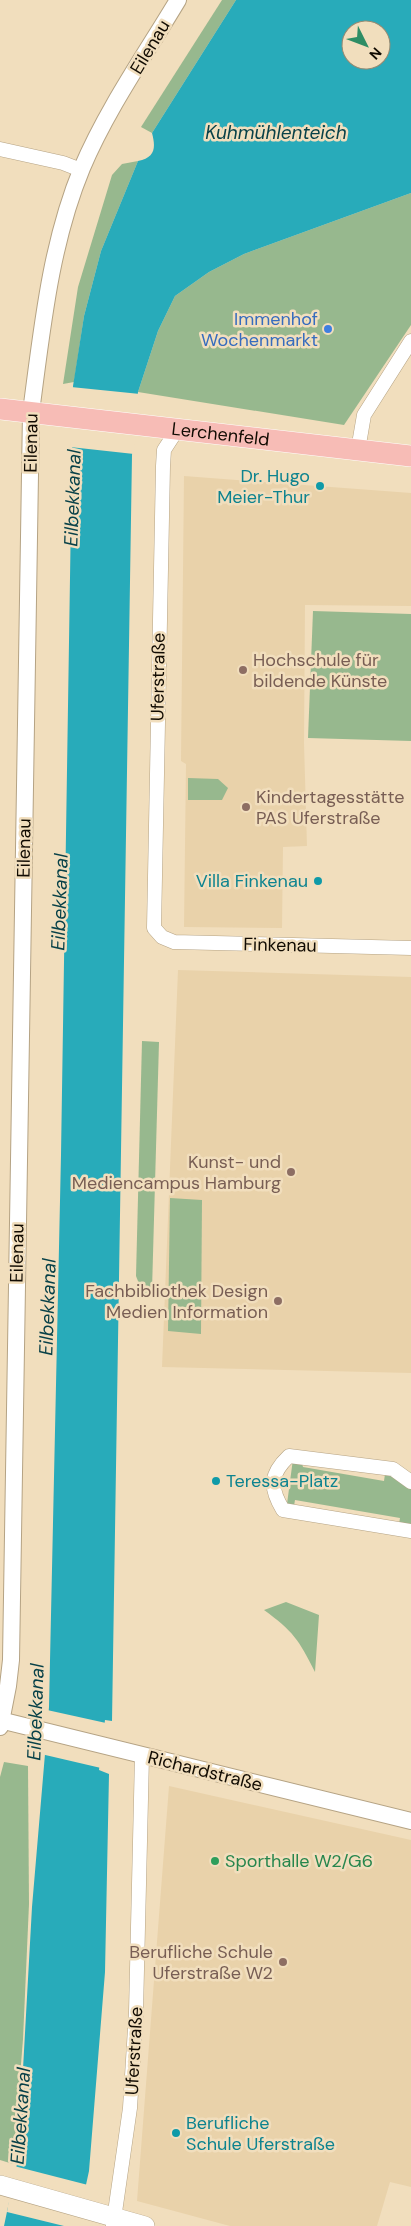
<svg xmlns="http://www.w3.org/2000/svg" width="411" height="2226" font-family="'DM Sans',sans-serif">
	<rect width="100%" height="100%" fill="#f1debd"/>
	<g fill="#e9d2aa">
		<polygon points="184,476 411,493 411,606 305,605 304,743 307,846 283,847 282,928 184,927 186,764 181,761"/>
		<polygon points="178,970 411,977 411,1373 162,1367"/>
		<polygon points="169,1786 411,1840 411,2187 390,2182 377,2226 230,2226 137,2201"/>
	</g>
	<g fill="#97b88e">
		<polygon points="222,0 236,0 152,133 141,127"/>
		<polygon points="138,161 101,251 84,316 74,382 63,384 78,287 112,175 122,164"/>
		<polygon points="411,193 411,325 344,425 138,392 158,331 175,296 209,272 244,254"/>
		<polygon points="313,611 411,614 411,741 308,738"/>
		<polygon points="188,778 218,779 228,788 222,800 188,800"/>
		<polygon points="142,1041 159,1042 152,1290 143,1294 136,1276"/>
		<polygon points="170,1198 202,1200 201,1334 168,1331"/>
		<polygon points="293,1459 301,1460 303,1467 384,1481 385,1474 392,1475 411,1489 411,1526 399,1524 400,1518 295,1500 294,1506 287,1504"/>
		<path d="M286 1602 319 1615 315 1672C299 1640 293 1631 264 1610Z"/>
		<polygon points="4,1762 28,1766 29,1904 23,2039 13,2164 0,2160 0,1777"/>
	</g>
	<path fill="#28abba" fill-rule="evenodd" d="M236 0H411V193L244 254 209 272 175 296 158 331 138 392 132 455 112 1721 105 1720 99 1770 109 1774 105 1972 89 2171 77 2226H4L18 2159 32 1907 49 1707 61 1155 73 386 84 316 101 251 138 161C155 158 156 148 152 133ZM351 30H381V60H351Z"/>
	<g fill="#f1debd">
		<polygon points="71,387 140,394 134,454 70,447"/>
		<polygon points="47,1710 106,1723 101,1768 41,1754"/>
		<polygon points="14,2166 88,2185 80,2226 64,2226 7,2212"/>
	</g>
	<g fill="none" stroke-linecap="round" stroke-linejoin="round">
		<defs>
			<g id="minor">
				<polyline points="0,149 63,163 81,170"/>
				<polyline points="177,430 164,450 163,466 154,928 162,937 174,942 411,948"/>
				<polyline points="358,450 364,415 411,341"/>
				<path d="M411 1482 393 1469 289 1456C270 1474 269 1487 283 1510L411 1531"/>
				<polyline points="113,2226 130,2108 136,2012 142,1756"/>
			</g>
			<g id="tertiary">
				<polyline points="0,1720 411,1821"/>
				<path d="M0 1727 8 1686 11 1660 31 412C42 330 50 245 82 168 107 109 145 55 178 0"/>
			</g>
			<polyline id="secondary" points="0,2185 145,2226"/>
			<g id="primary">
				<path id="s1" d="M0 409 411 456"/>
			</g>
		</defs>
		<use href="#minor" stroke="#b5a384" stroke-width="15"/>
		<use href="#tertiary" stroke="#b5a384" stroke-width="18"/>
		<use href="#secondary" stroke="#b5a384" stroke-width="20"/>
		<use href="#primary" stroke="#fff" stroke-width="22"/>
		<use href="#minor" stroke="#fff" stroke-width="14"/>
		<use href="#tertiary" stroke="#fff" stroke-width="16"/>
		<use href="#secondary" stroke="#fff" stroke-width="19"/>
		<use href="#primary" stroke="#f7bcb6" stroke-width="21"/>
	</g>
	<circle fill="#3f7fe0" stroke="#f1debd" stroke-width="2" cx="328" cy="329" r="5"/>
	<g fill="#0f9aa8" stroke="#f1debd" stroke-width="2">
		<circle cx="320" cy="486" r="5"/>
		<circle cx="318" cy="881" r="5"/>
		<circle cx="216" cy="1481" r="5"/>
		<circle cx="176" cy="2133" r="5"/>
	</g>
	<g fill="#8d6e63" stroke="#f1debd" stroke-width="2">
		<circle cx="243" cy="670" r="5"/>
		<circle cx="246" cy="807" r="5"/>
		<circle cx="291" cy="1172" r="5"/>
		<circle cx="278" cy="1301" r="5"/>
		<circle cx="283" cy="1962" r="5"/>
	</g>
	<circle fill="#2e9e5b" stroke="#f1debd" stroke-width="2" cx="215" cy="1861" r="5"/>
	<g text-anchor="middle" stroke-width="5" stroke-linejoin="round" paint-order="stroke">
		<g font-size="18" fill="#110b02" stroke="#f1debd">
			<text transform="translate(150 47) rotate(-59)" y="6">Eilenau</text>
			<text dy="6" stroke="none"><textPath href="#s1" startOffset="222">Lerchenfeld</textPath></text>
			<text transform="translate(31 443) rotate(-89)" y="6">Eilenau</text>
			<text transform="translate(158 677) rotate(-89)" y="6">Uferstraße</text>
			<text transform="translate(24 848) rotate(-89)" y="6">Eilenau</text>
			<text transform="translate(280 945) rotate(1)" y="6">Finkenau</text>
			<text transform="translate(17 1253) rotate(-89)" y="6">Eilenau</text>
			<text transform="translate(205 1771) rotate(14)" y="6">Richardstraße</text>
			<text transform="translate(134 2051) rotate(-87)" y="6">Uferstraße</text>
		</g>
		<g font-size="18" fill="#366cbe" stroke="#f1debd" text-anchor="end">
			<text x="318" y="325">Immenhof<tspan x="318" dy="21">Wochenmarkt</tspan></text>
		</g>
		<g font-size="18" fill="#0d838f" stroke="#f1debd" text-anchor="end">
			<text x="310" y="482">Dr. Hugo<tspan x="310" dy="21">Meier-Thur</tspan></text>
			<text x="308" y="887">Villa Finkenau</text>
			<text x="226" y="1487" text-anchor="start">Teressa-Platz</text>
			<text x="186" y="2129" text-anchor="start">Berufliche<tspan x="186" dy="21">Schule Uferstraße</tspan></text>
		</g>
		<g font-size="18" fill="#785e54" stroke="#f1debd" text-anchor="end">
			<text x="253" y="666" text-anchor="start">Hochschule für<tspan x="253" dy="21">bildende Künste</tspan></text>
			<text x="256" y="803" text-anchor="start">Kindertagesstätte<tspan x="256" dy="21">PAS Uferstraße</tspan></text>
			<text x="281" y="1168">Kunst- und<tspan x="281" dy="21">Mediencampus Hamburg</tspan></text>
			<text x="268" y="1297">Fachbibliothek Design<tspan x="268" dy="21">Medien Information</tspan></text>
			<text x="273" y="1958">Berufliche Schule<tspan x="273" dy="21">Uferstraße W2</tspan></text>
		</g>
		<g font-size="18" fill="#27864d" stroke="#f1debd" text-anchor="start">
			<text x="225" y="1867">Sporthalle W2/G6</text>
		</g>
		<g font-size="19" font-style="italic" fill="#084148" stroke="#f1debd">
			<text x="276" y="139">Kuhmühlenteich</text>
			<text transform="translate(72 498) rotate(-88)" y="7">Eilbekkanal</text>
			<text transform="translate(59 902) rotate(-88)" y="7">Eilbekkanal</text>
			<text transform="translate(47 1307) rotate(-88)" y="7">Eilbekkanal</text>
			<text transform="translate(35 1712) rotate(-88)" y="7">Eilbekkanal</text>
			<text transform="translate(20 2116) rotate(-86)" y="7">Eilbekkanal</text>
		</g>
	</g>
	<g transform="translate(366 45) rotate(132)"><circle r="24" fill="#f1debd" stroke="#978a72"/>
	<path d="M0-4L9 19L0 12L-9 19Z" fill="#2e8d65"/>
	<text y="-8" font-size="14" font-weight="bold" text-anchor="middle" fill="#110b02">N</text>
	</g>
</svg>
